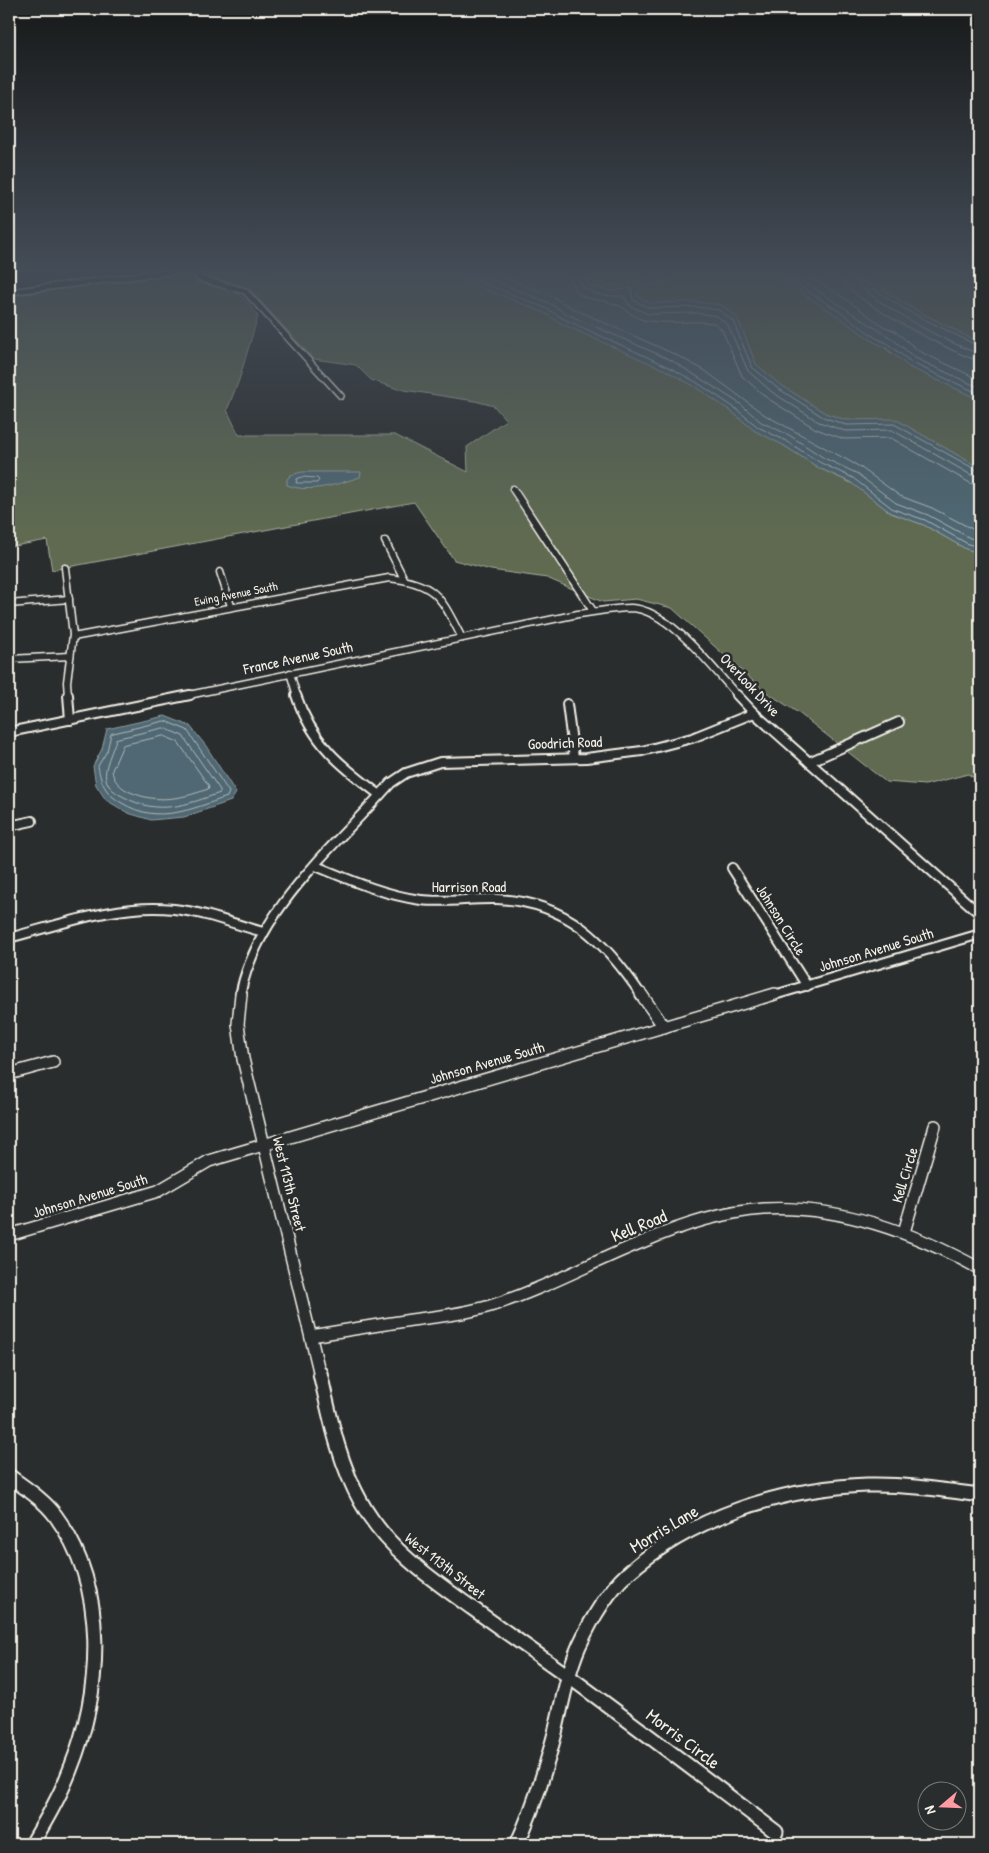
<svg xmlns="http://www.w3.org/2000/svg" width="989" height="1853" font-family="'Patrick Hand',sans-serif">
	<rect width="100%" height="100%" fill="#2a2d2e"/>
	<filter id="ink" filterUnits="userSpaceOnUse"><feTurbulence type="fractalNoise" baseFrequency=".02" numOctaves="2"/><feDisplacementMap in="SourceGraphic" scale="10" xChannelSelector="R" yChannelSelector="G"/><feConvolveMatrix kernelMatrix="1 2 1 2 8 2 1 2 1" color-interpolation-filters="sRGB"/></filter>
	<g filter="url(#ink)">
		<g fill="#5e6a51" stroke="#a9ae9c">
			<path d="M197 271H451L461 279 543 312 564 325 604 342 529 271H794L891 353 980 392V523L783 445 819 468 855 485 891 513 924 525 966 549 980 553V782L968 774 925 785 886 782 800 714 763 690 672 608 636 599 603 602 547 578 491 570 454 560 414 502 52 570 47 540 9 547V296L187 272C199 289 221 284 237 293 246 298 252 308 258 316L239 380 227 410 239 435H395L468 472 467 447 506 420 494 406 475 401 398 389 371 380 356 365 314 359 252 292 232 282 209 278Z"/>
			<polygon points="856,271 980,271 980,343 908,306"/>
		</g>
		<g fill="#4f6773" stroke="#919ea2">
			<path d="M451 271H585L592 282C599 283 608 286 615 286 636 285 655 272 676 271L678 277 640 289 636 296 650 303 697 302 721 305 737 317 756 364 778 383 825 413 846 420 895 419 980 468V553L966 549 924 525 891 513 850 482 819 468 783 445 755 431 732 412 694 386 665 370 564 325 543 312 461 279Z"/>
			<polygon points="768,271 856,271 908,306 980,343 980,400 909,367 885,347 874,342 839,317"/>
			<path d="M302 472H361L360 477C338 484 310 494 287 485V479L291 475Z"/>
			<polygon points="165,716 190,726 206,746 236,793 231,801 184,817 151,820 128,813 106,800 96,785 93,766 102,749 107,729"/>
		</g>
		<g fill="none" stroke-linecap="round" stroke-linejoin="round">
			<g stroke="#b2bab9" stroke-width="1">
				<polyline points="459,271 464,275 545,308 566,320 667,366 696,382 735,408 758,427 786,441 821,463 853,478 893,509 925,520 968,544 980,547"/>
				<polyline points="469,271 547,302 569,315 671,360 739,403 761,422 789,435 824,458 856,473 896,503 928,515 970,538 980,541"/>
				<polyline points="488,271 550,295 572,308 674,354 704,370 765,415 860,467 900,496 932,508 980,533"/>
				<path d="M567 271C576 306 591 295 617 305 625 307 632 317 644 320 666 325 691 320 714 323L722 330 742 376 767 398 816 429 844 439 891 438 970 483 980 486"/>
				<path d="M574 271C580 294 602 297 623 296L630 306 648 314 697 313 717 316 728 325 748 371 772 392 819 422 845 431 892 430 973 476 980 478"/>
				<polyline points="581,271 590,286 614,291 631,288 633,300 650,308 697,307 719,310 733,321 752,367 776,387 823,417 846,425 894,424 980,472"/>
				<polyline points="776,271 842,313 876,338 887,343 912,363 980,394"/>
				<polyline points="787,271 891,338 915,358 980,388"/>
				<polyline points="801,271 850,302 883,326 895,331 919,351 980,380"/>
				<path d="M840 271C842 275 843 282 846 285 861 304 956 356 980 361"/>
				<path d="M848 271C862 299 949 344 980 354"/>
				<polyline points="854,271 856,277 906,310 980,347"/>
				<polygon points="302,477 317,478 319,480 317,483 296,483 297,479"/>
				<path d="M165 721 187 730 229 792 227 797C191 809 158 825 122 803 106 794 101 784 98 766L107 751 111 734Z"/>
				<path d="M164 728 183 736 220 790V793C185 805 159 816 124 797 116 793 108 788 106 779 103 768 113 751 116 739Z"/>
				<path d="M164 736 178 742 209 786 208 789C181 799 155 804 128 791 119 786 113 780 112 770L123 745Z"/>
			</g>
			<polyline stroke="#919ea2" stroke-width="2" points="673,275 685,271"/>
			<defs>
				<g id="street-far4">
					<polyline points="192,271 201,279 245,291 341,396"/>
					<polyline points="9,292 175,271"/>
				</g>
				<g id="street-far3">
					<polyline points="513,489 593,611"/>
					<polyline points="385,541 404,579"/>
					<polyline points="65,568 73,635 67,682 68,696"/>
					<polyline points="220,572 231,606"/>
					<polyline points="9,604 69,599"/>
					<path d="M73 637 389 578C437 583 441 598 462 638"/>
					<polyline points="9,659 70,656"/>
					<polyline points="290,673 297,696"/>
					<path d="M184 696 578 614C595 612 614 608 631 608 669 609 714 670 738 696"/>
				</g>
				<g id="street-far2">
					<polyline points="68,695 70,720"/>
					<polyline points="737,695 754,713 980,914"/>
					<polyline points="567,704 574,758"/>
					<polyline points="9,732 190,695"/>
					<polyline points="809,762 899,722"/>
					<polyline points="380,795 391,783 406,773 440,762 586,758 642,751 692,738 754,713"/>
					<polyline points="9,826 32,821"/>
					<path d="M316 866C350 880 384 895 421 900 446 903 472 898 497 899 567 902 605 941 642 996"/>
					<polyline points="732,868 807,986"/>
					<path d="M9 938C62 924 118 903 174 909 204 912 234 924 263 932"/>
					<path d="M240 996C255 915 327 853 380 795 341 766 312 743 296 695"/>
					<polyline points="771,996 980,934"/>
				</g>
				<g id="street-far1">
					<polyline points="241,994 238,1024 243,1059 320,1375"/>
					<polyline points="641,994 664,1027"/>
					<polyline points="9,1074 53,1062"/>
					<polyline points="904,1232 935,1126"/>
					<polyline points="9,1235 158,1191 209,1161 775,994"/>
					<path d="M311 1336C347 1330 383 1324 419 1319 443 1316 467 1313 490 1306 542 1290 590 1263 640 1243 679 1226 721 1212 764 1209 840 1205 915 1233 980 1269"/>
				</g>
				<g id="street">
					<path d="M320 1373C330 1417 339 1463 361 1502 386 1548 431 1579 472 1608 504 1631 536 1653 568 1676 638 1727 707 1780 776 1832"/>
					<path d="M9 1476C25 1488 43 1499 55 1515 109 1588 102 1690 70 1770 60 1796 46 1820 32 1844"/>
					<path d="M517 1844C534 1808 545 1771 555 1733 562 1704 567 1674 579 1646 591 1620 606 1593 627 1574 690 1517 783 1488 867 1485 905 1484 943 1490 980 1495"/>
				</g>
			</defs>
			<use href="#street-far4" stroke="#f4f1e8" stroke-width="8"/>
			<use href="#street-far3" stroke="#f4f1e8" stroke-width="9"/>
			<use href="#street-far2" stroke="#f4f1e8" stroke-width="12"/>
			<use href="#street-far1" stroke="#f4f1e8" stroke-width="14"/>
			<use href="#street" stroke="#f4f1e8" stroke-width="17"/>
			<use href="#street-far4" stroke="#2a2d2e" stroke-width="5"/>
			<use href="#street-far3" stroke="#2a2d2e" stroke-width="6"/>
			<use href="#street-far2" stroke="#2a2d2e" stroke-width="8"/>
			<use href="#street-far1" stroke="#2a2d2e" stroke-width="11"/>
			<use href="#street" stroke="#2a2d2e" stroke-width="13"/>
		</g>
	</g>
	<linearGradient id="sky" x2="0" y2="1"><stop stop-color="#171919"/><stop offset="0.51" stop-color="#444c57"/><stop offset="1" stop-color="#444c57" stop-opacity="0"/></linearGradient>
	<rect width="989" height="530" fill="url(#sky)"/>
	<g text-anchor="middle" stroke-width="5" stroke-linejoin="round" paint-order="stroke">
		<g font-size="12" fill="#f4f1e8" stroke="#2a2d2e">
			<text transform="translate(236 594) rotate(-11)" y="4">Ewing Avenue South</text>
		</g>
		<g font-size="15" fill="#f4f1e8" stroke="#2a2d2e">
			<text transform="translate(298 658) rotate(-12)" y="5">France Avenue South</text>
			<text transform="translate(750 685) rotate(47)" y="5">Overlook Drive</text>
			<text transform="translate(565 743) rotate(-2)" y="5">Goodrich Road</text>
			<text x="469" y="892">Harrison Road</text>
			<text transform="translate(781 920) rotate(58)" y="5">Johnson Circle</text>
			<text transform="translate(876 950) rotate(-17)" y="5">Johnson Avenue South</text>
			<text transform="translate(487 1063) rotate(-16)" y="5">Johnson Avenue South</text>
			<text transform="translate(905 1175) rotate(-73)" y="5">Kell Circle</text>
			<text transform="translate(289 1184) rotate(76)" y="5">West 113th Street</text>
			<text transform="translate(90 1196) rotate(-17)" y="5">Johnson Avenue South</text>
			<text transform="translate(445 1566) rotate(38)" y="5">West 113th Street</text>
		</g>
		<g font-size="18" fill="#f4f1e8" stroke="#2a2d2e">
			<text transform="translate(639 1226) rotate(-22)" y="6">Kell Road</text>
			<text transform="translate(664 1529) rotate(-31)" y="6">Morris Lane</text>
			<text transform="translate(683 1739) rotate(37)" y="6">Morris Circle</text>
		</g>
	</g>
	<rect width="989" height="1853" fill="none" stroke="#2a2d2e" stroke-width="30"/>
	<rect x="15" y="15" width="959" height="1823" fill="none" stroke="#f4f1e8" stroke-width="2" filter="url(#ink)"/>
	<g transform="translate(942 1806) rotate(251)"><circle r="24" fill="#2a2d2e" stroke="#7b7b78"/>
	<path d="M0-4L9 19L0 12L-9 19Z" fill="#ff9aa2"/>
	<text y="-8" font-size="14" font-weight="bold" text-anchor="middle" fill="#f4f1e8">N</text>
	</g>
</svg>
